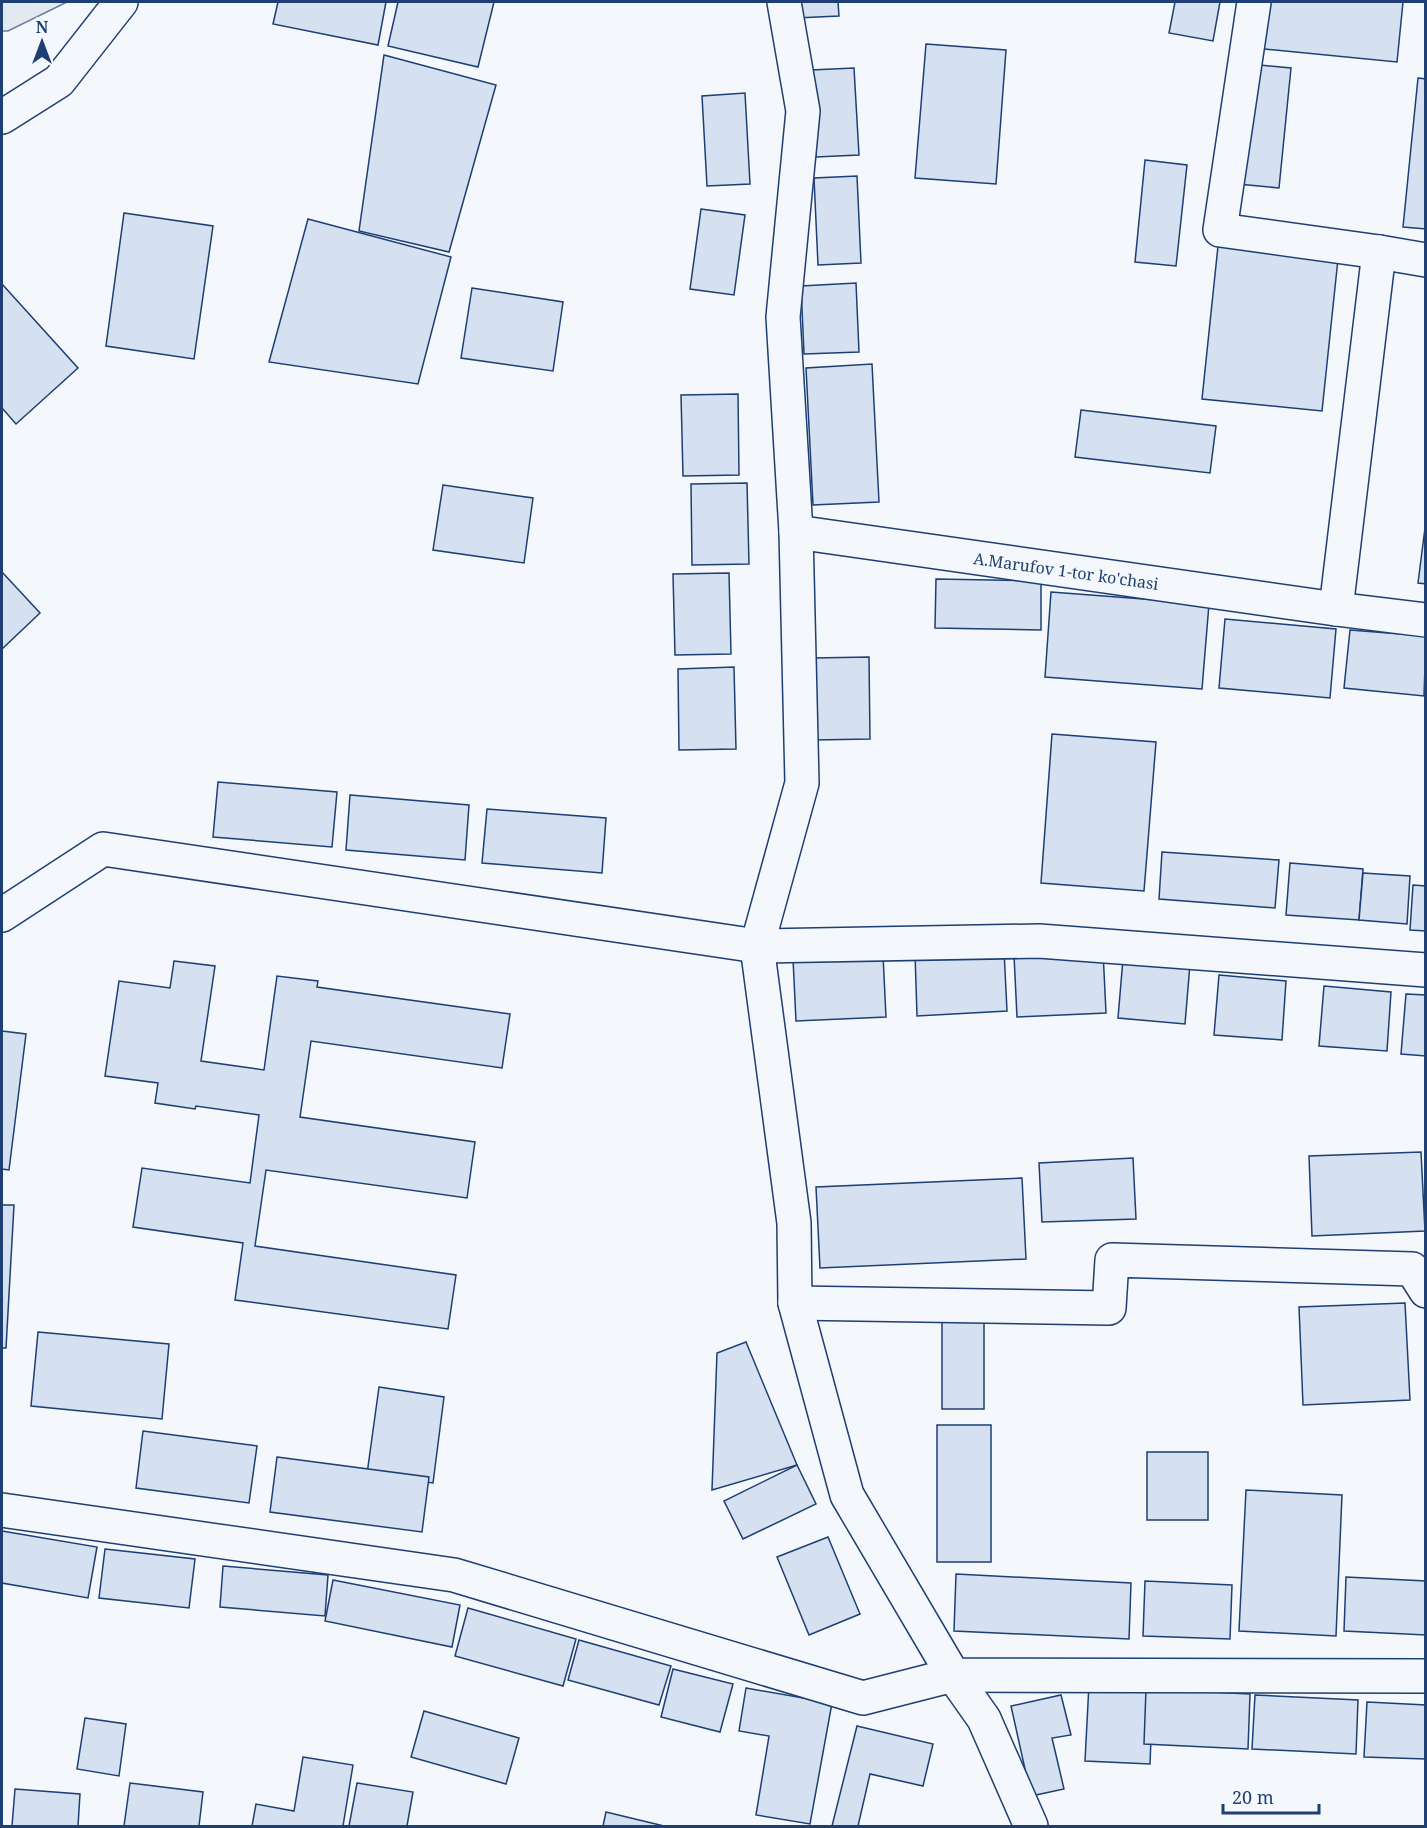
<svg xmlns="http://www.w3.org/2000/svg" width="1427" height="1828" font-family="'Noto Serif',serif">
	<rect width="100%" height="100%" fill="#f4f7fb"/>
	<polygon fill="#e3e9f0" stroke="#687fa3" stroke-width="1.5" points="2,2 67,2 8,31 2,31"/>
	<g fill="#d5e0f0" stroke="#1d3f73" stroke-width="1.5">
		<polygon points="278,2 386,2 378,45 273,24"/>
		<polygon points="398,2 494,2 478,67 388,46"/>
		<polygon points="795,2 838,2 839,16 796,18"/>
		<polygon points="1175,2 1220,2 1213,41 1169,33"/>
		<polygon points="1259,2 1403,2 1397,62 1254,48"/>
		<polygon points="926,44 1006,50 996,184 915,178"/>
		<polygon points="384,55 496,85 449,252 359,231"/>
		<polygon points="1250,64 1291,68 1279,188 1238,184"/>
		<polygon points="854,68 859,155 816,157 811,70"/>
		<polygon points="1418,78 1426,79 1426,229 1403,227"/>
		<polygon points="745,93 750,184 707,186 702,96"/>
		<polygon points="1145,160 1187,165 1176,266 1135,262"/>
		<polygon points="857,176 861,263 818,265 814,178"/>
		<polygon points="701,209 745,215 734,295 690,289"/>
		<polygon points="124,213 213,226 194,359 106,346"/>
		<polygon points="308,219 451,257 418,384 269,362"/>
		<polygon points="1218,246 1338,259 1322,411 1202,399"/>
		<polygon points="856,283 859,352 804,354 801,286"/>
		<polygon points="2,284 78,368 16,424 2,408"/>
		<polygon points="472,288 563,302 553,371 461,358"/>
		<polygon points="872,364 879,502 813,505 806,368"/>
		<polygon points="738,394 739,475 683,476 681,395"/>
		<polygon points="1081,410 1216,426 1210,473 1075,457"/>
		<polygon points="747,483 749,564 692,565 691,484"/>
		<polygon points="443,485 533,498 524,563 433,550"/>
		<polygon points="1426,520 1426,584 1418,583"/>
		<polygon points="2,572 40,613 2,649"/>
		<polygon points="729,573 731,654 675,655 673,574"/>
		<polygon points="936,579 1041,581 1041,630 935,628"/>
		<polygon points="1051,592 1209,604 1202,689 1045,677"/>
		<polygon points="1225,619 1336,629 1330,698 1219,688"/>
		<polygon points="1350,630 1426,636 1424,696 1344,688"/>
		<polygon points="869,657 870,739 814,740 813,658"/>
		<polygon points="734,667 736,749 679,750 678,669"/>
		<polygon points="1052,734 1156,742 1144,891 1041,883"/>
		<polygon points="218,782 337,792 332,847 213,837"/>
		<polygon points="350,795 469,805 465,860 346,850"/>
		<polygon points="487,809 606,818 602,873 482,863"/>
		<polygon points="1162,852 1279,860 1275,908 1159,899"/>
		<polygon points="1290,863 1363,869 1359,920 1286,915"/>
		<polygon points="1363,873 1410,876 1407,924 1359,920"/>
		<polygon points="1413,885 1426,886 1426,931 1410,930"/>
		<polygon points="1004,950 1007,1011 917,1016 915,953"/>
		<polygon points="1103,951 1106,1013 1017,1017 1014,955"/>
		<polygon points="883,955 886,1017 796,1021 793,959"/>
		<polygon points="1123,959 1190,964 1185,1024 1118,1018"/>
		<polygon points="174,961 215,966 201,1061 264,1070 277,976 318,981 317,987 510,1014 502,1068 311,1041 300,1117 475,1142 467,1198 266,1170 255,1246 456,1275 448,1329 235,1300 243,1243 133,1227 142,1168 250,1183 259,1115 196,1106 195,1109 155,1103 158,1083 105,1076 119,981 170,988"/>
		<polygon points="1219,975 1286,981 1282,1040 1214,1035"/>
		<polygon points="1324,986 1391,992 1387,1051 1319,1046"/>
		<polygon points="1406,994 1426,995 1426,1056 1401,1054"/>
		<polygon points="2,1031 26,1034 9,1170 2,1169"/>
		<polygon points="1421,1152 1425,1231 1312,1236 1309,1156"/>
		<polygon points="1133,1158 1136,1219 1042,1222 1039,1163"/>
		<polygon points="1022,1178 1026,1259 820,1268 816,1187"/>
		<polygon points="2,1205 14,1205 6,1348 2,1348"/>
		<polygon points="1405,1303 1410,1400 1303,1405 1299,1307"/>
		<rect x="942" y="1316" width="42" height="93"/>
		<polygon points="38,1332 169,1344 162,1419 31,1406"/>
		<polygon points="746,1342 797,1465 712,1490 717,1353"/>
		<polygon points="379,1387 444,1397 433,1483 367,1474"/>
		<rect x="937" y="1425" width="54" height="137"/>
		<polygon points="143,1431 257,1446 249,1503 136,1488"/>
		<rect x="1147" y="1452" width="61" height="68"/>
		<polygon points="277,1457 429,1477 422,1532 270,1512"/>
		<polygon points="797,1465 816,1504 743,1539 724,1501"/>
		<polygon points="1246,1490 1342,1495 1336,1636 1239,1631"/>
		<polygon points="2,1531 97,1547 88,1598 2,1583"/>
		<polygon points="828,1537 860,1614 809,1635 777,1557"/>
		<polygon points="105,1549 195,1559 189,1608 99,1598"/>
		<polygon points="223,1566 328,1575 325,1616 220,1607"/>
		<polygon points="956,1574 1131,1583 1129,1639 954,1631"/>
		<polygon points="1346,1577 1426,1581 1426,1635 1344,1631"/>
		<polygon points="333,1580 460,1605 452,1647 325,1621"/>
		<polygon points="1145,1581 1232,1585 1230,1639 1143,1636"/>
		<polygon points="468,1608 576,1639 563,1686 455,1656"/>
		<polygon points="579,1640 671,1666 659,1705 568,1680"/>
		<polygon points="673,1669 733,1684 720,1732 661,1717"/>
		<polygon points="1089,1684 1153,1687 1150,1764 1085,1761"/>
		<polygon points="746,1688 832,1703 810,1824 756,1815 769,1736 739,1731"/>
		<polygon points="1146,1689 1250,1694 1248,1749 1144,1744"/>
		<polygon points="1061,1695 1071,1735 1052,1738 1064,1789 1031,1796 1011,1706"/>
		<polygon points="1255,1695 1358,1700 1356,1754 1252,1749"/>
		<polygon points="1367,1702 1426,1705 1426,1759 1364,1757"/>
		<polygon points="424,1711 519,1738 506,1784 411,1757"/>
		<polygon points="85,1718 126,1724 119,1776 77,1769"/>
		<polygon points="857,1726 933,1744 923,1786 870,1774 858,1826 832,1826"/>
		<polygon points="303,1757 353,1765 343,1826 252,1826 256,1804 294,1811"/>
		<polygon points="130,1783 203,1792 199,1826 124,1826"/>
		<polygon points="357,1783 413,1792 407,1826 349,1826"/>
		<polygon points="15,1789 80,1794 78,1826 12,1826"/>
		<polygon points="606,1812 664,1826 603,1826"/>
	</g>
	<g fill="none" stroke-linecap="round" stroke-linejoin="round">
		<defs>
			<g id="minor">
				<polyline points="784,2 803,111 783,317 796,532 802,783 757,946 794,1223 795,1303 847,1495 953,1675 1426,1676"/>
				<polyline points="1254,2 1220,230 1379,252 1426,260"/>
				<polyline points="796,532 1336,609 1426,620"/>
				<polyline points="1336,609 1379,252"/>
				<polyline points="2,915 103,849 757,946 1039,941 1426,970"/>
				<polyline points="795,1303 1109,1308 1112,1260 1412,1269 1426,1291"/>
				<polyline points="2,1510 454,1575 863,1698 953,1675 984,1719 1031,1826"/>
			</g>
			<polyline id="major" points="2,117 59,81 121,2"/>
		</defs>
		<use href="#minor" stroke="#1d3f73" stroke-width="36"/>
		<use href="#major" stroke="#1d3f73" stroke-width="36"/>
		<use href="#minor" stroke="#f4f7fb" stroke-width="33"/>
		<use href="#major" stroke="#f4f7fb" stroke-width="33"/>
	</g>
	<g text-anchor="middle" stroke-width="4.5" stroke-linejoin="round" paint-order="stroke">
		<g font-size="16" fill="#1d3f73" stroke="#f4f7fb">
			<text transform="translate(1066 571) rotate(8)" y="6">A.Marufov 1-tor ko'chasi</text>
		</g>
	</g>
	<rect width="1427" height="1828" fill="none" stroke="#1d3f73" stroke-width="6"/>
	<g transform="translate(42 42)" stroke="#f4f7fb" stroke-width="4.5" paint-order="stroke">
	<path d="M0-4.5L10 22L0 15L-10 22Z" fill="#1d3f73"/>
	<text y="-9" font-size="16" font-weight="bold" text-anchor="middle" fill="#1d3f73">N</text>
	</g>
	<path d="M1223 1804v9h96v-9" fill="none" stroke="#1d3f73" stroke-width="3"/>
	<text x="1232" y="1804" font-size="18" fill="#1d3f73" stroke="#f4f7fb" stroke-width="4.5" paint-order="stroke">20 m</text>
</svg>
